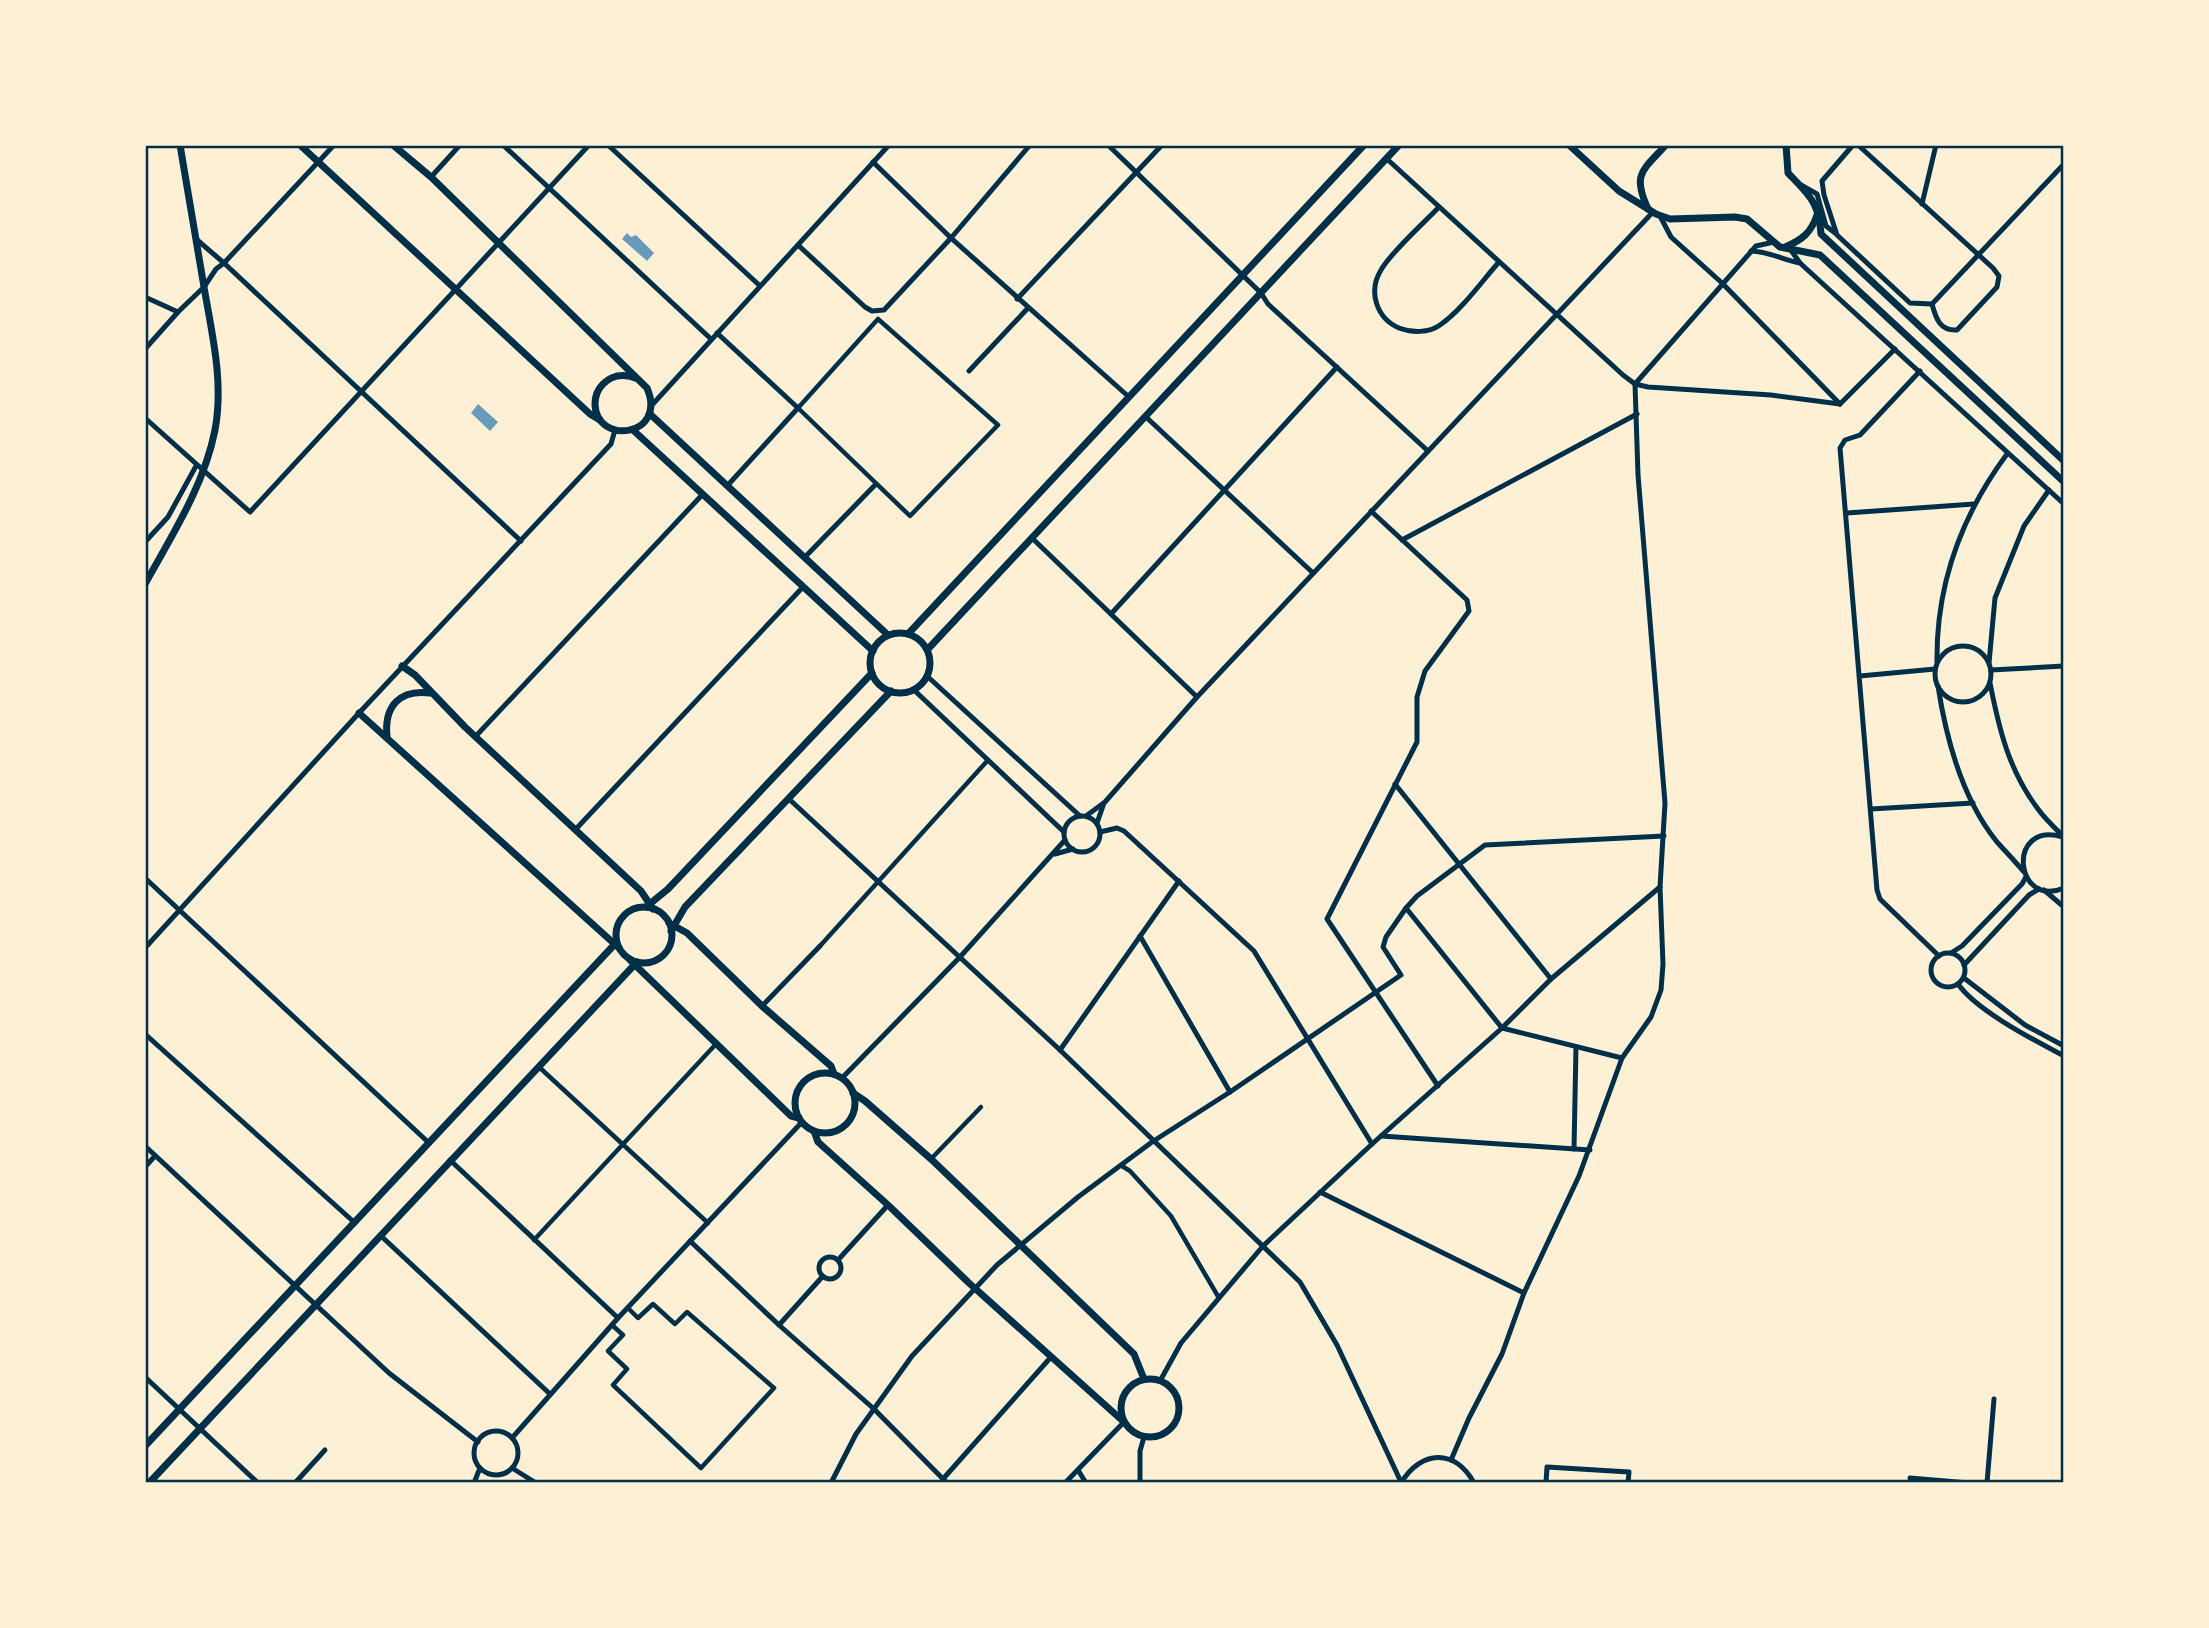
<svg xmlns="http://www.w3.org/2000/svg" width="2209" height="1628" font-family="Montserrat,sans-serif">
	<rect width="100%" height="100%" fill="#fdf0d5"/>
	<g fill="#669bbc">
		<polygon points="627,233 631,237 636,235 654,253 647,261 622,239"/>
		<polygon points="478,404 498,422 490,431 471,413"/>
	</g>
	<g fill="none" stroke-linecap="round" stroke-linejoin="round">
		<g stroke="#003049" stroke-width="4.5">
			<polygon points="878,319 998,425 910,516 798,408"/>
			<polyline points="820,946 988,760"/>
			<polyline points="539,1067 708,1223"/>
			<polyline points="931,1159 981,1107"/>
			<polyline points="1122,1166 1130,1171 1171,1216 1219,1298"/>
			<polyline points="534,1240 716,1044"/>
			<polyline points="612,1325 623,1335 608,1351 627,1369 613,1385 701,1468 774,1388 687,1312 675,1324 653,1304 638,1318 628,1308"/>
		</g>
		<g stroke="#003049" stroke-width="5">
			<polyline points="503,145 711,339"/>
			<polyline points="608,145 759,285"/>
			<polyline points="1108,145 1261,293 1268,304 1428,451"/>
			<polyline points="1853,145 1822,181 1824,195 1837,235 1910,303 1932,304"/>
			<path d="M1858 145 1993 268 1999 276 1997 287 1957 330C1940 331 1936 319 1932 304"/>
			<polyline points="1387,159 1623,375 1635,384 1648,387 1771,395 1840,404"/>
			<polyline points="873,162 951,238 1129,397"/>
			<polyline points="431,177 460,145"/>
			<polyline points="1801,185 1817,194 1826,226 1835,233"/>
			<polyline points="1922,204 1936,145"/>
			<path d="M1439 207C1424 223 1391 252 1381 270 1368 291 1376 318 1399 328 1412 333 1429 333 1440 325 1461 311 1482 281 1499 262"/>
			<polyline points="1660,216 1671,237 1722,283 1840,404"/>
			<polyline points="196,239 224,263 521,541"/>
			<polyline points="798,245 865,307 872,311 884,310 951,238 1030,145"/>
			<polyline points="1790,249 1800,263 2064,504"/>
			<path d="M1751 251C1767 251 1784 260 1800 263"/>
			<polyline points="145,297 178,312"/>
			<polyline points="1017,299 1162,145"/>
			<polyline points="1932,304 2064,164"/>
			<polyline points="717,333 798,408 728,485"/>
			<polyline points="145,349 178,312 204,287 216,269 224,263 334,145"/>
			<polyline points="969,371 1028,308"/>
			<polyline points="1920,371 1860,435 1845,440 1840,448 1877,890 1880,899 1939,956"/>
			<polyline points="1635,384 1756,246 1774,242"/>
			<polyline points="1840,404 1895,349"/>
			<polyline points="652,405 889,145"/>
			<polyline points="1146,417 1313,573"/>
			<polyline points="145,418 250,512 589,145"/>
			<polyline points="1371,511 1467,600 1469,611 1425,671 1417,697 1417,742 1327,919 1438,1086"/>
			<polyline points="1847,513 1974,504"/>
			<polyline points="1032,538 1197,697"/>
			<polyline points="1402,540 1637,414"/>
			<polyline points="145,542 168,517 196,466"/>
			<polyline points="805,557 876,484"/>
			<polyline points="1111,614 1337,367"/>
			<circle cx="1963" cy="674" r="28"/>
			<path d="M1937 662C1936 585 1961 516 2007 454"/>
			<polyline points="1989,663 1995,598 2024,526 2049,490"/>
			<polyline points="1991,670 2064,666"/>
			<polyline points="927,676 1080,816"/>
			<polyline points="1860,676 1935,669"/>
			<path d="M1990 683C1999 729 2009 771 2038 809 2045 819 2055 828 2064 837"/>
			<path d="M1938 686C1946 738 1963 800 1997 842 2006 852 2015 861 2023 871"/>
			<polyline points="914,690 1064,832"/>
			<polyline points="475,737 702,495"/>
			<polyline points="1395,784 1551,979"/>
			<polyline points="789,799 1060,1050 1300,1282 1337,1345 1401,1482"/>
			<polyline points="1871,809 1973,803"/>
			<polyline points="1086,816 1105,802 1197,697 1653,212"/>
			<circle cx="1082" cy="834" r="18"/>
			<polyline points="1097,823 1104,803"/>
			<polyline points="575,830 803,587"/>
			<polyline points="1100,832 1117,828 1124,831 1254,951 1372,1144"/>
			<path d="M2063 837C2006 820 2014 909 2064 888"/>
			<polyline points="1055,854 1073,849"/>
			<polyline points="145,878 429,1143"/>
			<polyline points="2044,890 2064,907"/>
			<polyline points="1406,908 1502,1028 1622,1058"/>
			<polyline points="1140,936 1230,1092"/>
			<polyline points="145,948 359,713 611,444 615,430"/>
			<polyline points="1951,953 1962,946 2022,884 2026,877"/>
			<circle cx="1948" cy="970" r="17"/>
			<polyline points="1964,965 2029,895 2039,889"/>
			<polyline points="1964,978 2025,1025 2064,1046"/>
			<path d="M1958 984C1977 1011 2034 1040 2064 1056"/>
			<polyline points="762,1006 820,946"/>
			<polyline points="145,1034 355,1223"/>
			<polyline points="1060,1050 1179,881"/>
			<polyline points="842,1078 960,957 1065,840"/>
			<polyline points="1381,1136 1590,1150"/>
			<polyline points="145,1146 389,1373 478,1442"/>
			<polyline points="1574,1149 1576,1047"/>
			<polyline points="450,1160 618,1318"/>
			<polyline points="145,1167 155,1156"/>
			<polyline points="1320,1192 1524,1293"/>
			<polyline points="380,1235 550,1394"/>
			<polyline points="690,1241 779,1325 874,1409 947,1483"/>
			<circle cx="830" cy="1268" r="11"/>
			<polyline points="838,1260 888,1205"/>
			<polyline points="779,1325 823,1276"/>
			<polyline points="145,1377 258,1483"/>
			<polyline points="1160,1381 1181,1343 1263,1246 1372,1144 1502,1028 1551,979 1660,887"/>
			<circle cx="496" cy="1453" r="22"/>
			<polyline points="512,1438 618,1318 802,1122"/>
			<polyline points="1451,1460 1469,1418 1502,1354 1524,1293 1579,1176 1622,1058 1651,1017 1661,990 1663,964 1660,887 1665,803 1638,475 1635,384"/>
			<polyline points="512,1468 536,1483"/>
			<polyline points="1078,1470 1086,1483"/>
			<polyline points="1910,1478 1969,1483"/>
			<polyline points="943,1479 1051,1357"/>
			<polyline points="295,1483 325,1450"/>
			<polyline points="474,1483 480,1468"/>
			<polyline points="831,1483 856,1434 912,1356 997,1265 1078,1197 1152,1142 1230,1092 1401,975 1383,947 1386,937 1406,908 1417,896 1485,845 1664,836"/>
			<polyline points="1065,1483 1124,1422"/>
			<polyline points="1140,1483 1140,1451 1144,1437"/>
			<path d="M1401 1483C1421 1450 1455 1448 1474 1483"/>
			<polyline points="1546,1483 1547,1467 1629,1472 1628,1483"/>
			<polyline points="1987,1483 1994,1399"/>
		</g>
		<g stroke="#003049" stroke-width="7">
			<polyline points="300,145 590,414 600,420"/>
			<path d="M393 145 431 177 647 388C668 437 596 446 595 404 595 396 598 389 603 384 613 374 626 374 638 379"/>
			<polyline points="1569,145 1619,191 1656,214 1670,219 1735,217 1747,219 1780,247 1820,255 2064,482"/>
			<path d="M1786 145 1788 173C1809 195 1819 202 1821 234L2064 461"/>
			<path d="M1648 209C1632 174 1642 171 1666 145"/>
			<path d="M1785 247C1802 240 1811 233 1817 215"/>
			<polyline points="650,414 888,635"/>
			<polyline points="633,430 873,651"/>
			<path d="M145 584C172 535 204 486 215 430 224 382 212 334 204 287 196 240 188 193 180 145"/>
			<circle cx="900" cy="663" r="30"/>
			<polyline points="908,634 1364,145"/>
			<polyline points="928,649 1399,145"/>
			<polyline points="402,666 415,675 465,727 641,891 653,909"/>
			<polyline points="359,713 619,948"/>
			<path d="M387 736C384 706 400 689 430 693"/>
			<polyline points="646,907 668,889 872,673"/>
			<circle cx="644" cy="935" r="28"/>
			<polyline points="669,923 687,933 762,1006 831,1066 834,1074"/>
			<polyline points="671,931 685,907 891,691"/>
			<polyline points="630,960 791,1116 799,1118"/>
			<circle cx="825" cy="1103" r="30"/>
			<polyline points="853,1093 865,1101 931,1159 1134,1354 1144,1379"/>
			<polyline points="814,1131 818,1142 888,1205 969,1283 1124,1422"/>
			<circle cx="1150" cy="1408" r="29"/>
			<polyline points="145,1446 614,945 616,940"/>
			<polyline points="149,1483 637,962"/>
		</g>
	</g>
	<rect width="2209" height="1628" fill="none" stroke="#fdf0d5" stroke-width="294"/>
	<rect x="147" y="147" width="1915" height="1334" fill="none" stroke="#003049" stroke-width="2.5"/>
</svg>
